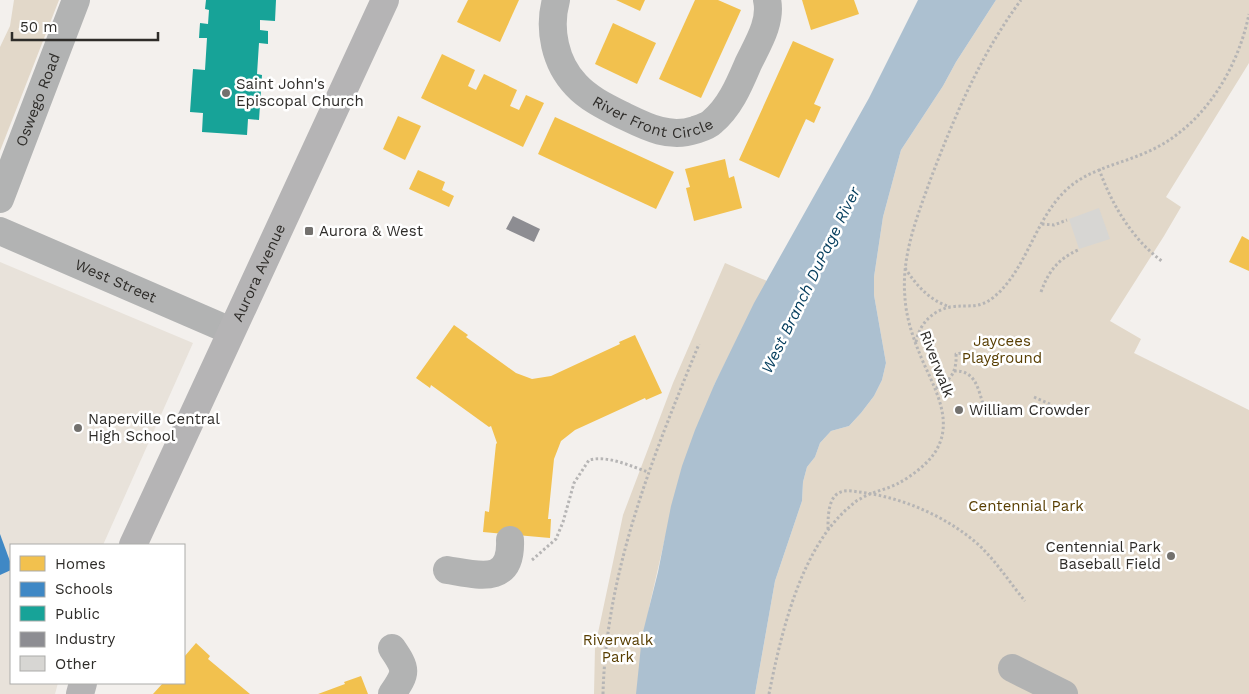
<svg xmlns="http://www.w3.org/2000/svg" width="1249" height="694" font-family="'Work Sans',sans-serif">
	<rect width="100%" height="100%" fill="#f3f0ed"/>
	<polygon fill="#e8e2da" points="0,262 193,343 103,545 11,545 11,683 58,683 55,694 0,694"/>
	<g fill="#e2d8c9">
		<polygon points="14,0 59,0 0,151 0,47 10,26"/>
		<polygon points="996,0 1249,0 1249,63 1166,197 1181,207 1164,236 1110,321 1141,339 1134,353 1249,410 1249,694 755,694 775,581 802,501 803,482 807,467 815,457 820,443 831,431 849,426 861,413 874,396 882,380 886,363 874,295 874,277 883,217 901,150 943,86 956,62"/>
		<polygon points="725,263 767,281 715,383 665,538 649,608 638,694 594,694 595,647 623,515 673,383"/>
	</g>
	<polygon fill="#acc0d0" points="918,0 996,0 956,62 943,86 901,150 883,217 874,277 874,295 886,363 882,380 874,396 861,413 849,426 831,431 820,443 815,457 807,467 803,482 802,501 775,581 755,694 636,694 642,636 658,572 671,506 682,466 695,430 715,383 754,303 869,98"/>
	<g fill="#f2c14e">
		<polygon points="468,0 519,0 500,42 457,22"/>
		<polygon points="616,0 645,0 640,11"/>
		<polygon points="695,0 718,0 741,10 701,98 659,79"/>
		<polygon points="802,0 854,0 859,14 811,30"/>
		<polygon points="613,23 656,43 637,84 595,64"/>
		<polygon points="793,41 834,59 814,104 821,107 814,123 806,119 779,178 739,160"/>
		<polygon points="442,54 475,70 468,86 476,90 484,74 517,90 510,106 519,110 526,95 544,103 523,147 421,98"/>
		<polygon points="398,116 421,126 405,160 383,149"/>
		<polygon points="555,117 674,172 656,209 538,154"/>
		<polygon points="725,159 729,178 734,176 742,208 694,221 686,188 690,187 685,169"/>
		<polygon points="418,170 445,182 442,190 454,196 449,207 409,189"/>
		<polygon points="1242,236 1249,240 1249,271 1229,262"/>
		<polygon points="454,325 468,335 466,337 516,373 532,379 551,376 620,344 619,342 635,335 662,393 646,400 645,398 575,430 561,441 554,459 548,519 551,519 550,538 483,532 485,511 489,512 496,444 497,443 491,426 489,427 431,385 430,388 416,378"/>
		<polygon points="196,643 210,656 208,659 250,694 153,694 163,683 184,683 184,657"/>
		<polygon points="361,676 368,694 318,694 345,684 344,682"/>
	</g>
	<polygon fill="#3f88c5" points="0,534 11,564 11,570 0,575"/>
	<polygon fill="#17a398" points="206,0 276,0 275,21 260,20 260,30 268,31 268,44 259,43 257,74 262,75 259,120 248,119 247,135 202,132 203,113 190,112 193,69 205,70 207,38 199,38 200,23 208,24 209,10 205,9"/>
	<polygon fill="#8d8d92" points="513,216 540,229 534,242 506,229"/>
	<polygon fill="#d7d6d3" points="1099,208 1110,239 1079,249 1069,219"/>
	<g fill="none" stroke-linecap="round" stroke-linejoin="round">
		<g stroke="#b6b5b5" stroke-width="3" stroke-dasharray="2.5 2.5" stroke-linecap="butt">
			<path d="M1099 169C1112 205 1132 239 1163 262"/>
			<polyline points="1042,224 1054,225 1067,220"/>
			<path d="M905 268C917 286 929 300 950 307"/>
			<path d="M1041 292C1048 272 1058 259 1078 250"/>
			<path d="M916 342C919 325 932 310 951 307 968 304 978 310 994 297 1026 270 1034 223 1063 193 1084 171 1113 166 1140 155 1199 133 1237 73 1249 14"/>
			<path d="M954 371C975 370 978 388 983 404"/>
			<path d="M936 388C951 381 957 371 956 354L973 351"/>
			<polyline points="1034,397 1050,404"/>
			<path d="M828 529C828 518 828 501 837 494 844 489 852 491 859 492 900 497 941 514 973 540 993 556 1009 582 1025 601"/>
			<path d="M532 560 556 539 563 522 574 483 589 460C608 455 630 466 648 472"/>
			<path d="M603 694C606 571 653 456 699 344"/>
			<path d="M769 694C781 634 800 551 847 509 851 506 855 501 860 499 871 492 885 490 897 484 912 476 931 462 938 447 954 415 930 381 919 352 912 335 906 316 905 298 901 256 917 217 931 178 955 115 981 54 1021 0"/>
		</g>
		<g stroke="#b2b3b3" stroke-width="28">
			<path id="s1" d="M556 0C548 29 555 63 576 85 588 98 604 106 620 114 645 126 668 139 695 130 701 128 708 126 712 122 730 107 739 85 748 64 757 45 772 22 767 0"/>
			<path id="s2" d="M0 199 76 0"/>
			<path id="s3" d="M0 231 231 331"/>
			<path d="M447 570C478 575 512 586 510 540"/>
			<polyline points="1012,668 1064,694"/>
			<path d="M392 694C407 672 407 670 392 648"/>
		</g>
		<g stroke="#b5b4b5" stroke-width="28">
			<path id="s4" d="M133 545 385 0"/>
			<polyline points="80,694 83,683"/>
		</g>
	</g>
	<g fill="#73716e" stroke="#fff" stroke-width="2">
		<circle cx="226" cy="93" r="5"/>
		<rect x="304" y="226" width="10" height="10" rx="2.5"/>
		<circle cx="959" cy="410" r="5"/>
		<circle cx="78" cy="428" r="5"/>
		<circle cx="1171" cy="556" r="5"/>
	</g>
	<g text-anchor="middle" stroke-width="5" stroke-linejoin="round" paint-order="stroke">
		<g font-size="15" fill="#2e2c29" stroke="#fff" text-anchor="start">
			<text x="236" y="89">Saint John's<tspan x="236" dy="17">Episcopal Church</tspan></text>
			<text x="319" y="236">Aurora &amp; West</text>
			<text x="969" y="415">William Crowder</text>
			<text x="88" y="424">Naperville Central<tspan x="88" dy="17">High School</tspan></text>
			<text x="1161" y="552" text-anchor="end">Centennial Park<tspan x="1161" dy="17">Baseball Field</tspan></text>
		</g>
		<g font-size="15" fill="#2e2c29" stroke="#fff">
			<text dy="5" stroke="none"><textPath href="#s2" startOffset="106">Oswego Road</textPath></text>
			<text dy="5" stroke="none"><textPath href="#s1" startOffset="178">River Front Circle</textPath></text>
			<text dy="5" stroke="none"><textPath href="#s4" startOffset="300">Aurora Avenue</textPath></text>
			<text dy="5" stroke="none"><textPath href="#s3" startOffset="126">West Street</textPath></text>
			<text transform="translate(937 364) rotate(69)" y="5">Riverwalk</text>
		</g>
		<g font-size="15" fill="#583e02" stroke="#fff">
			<text x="1002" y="346">Jaycees<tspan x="1002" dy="17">Playground</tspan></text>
			<text x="1026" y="511">Centennial Park</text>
			<text x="618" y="645">Riverwalk<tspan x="618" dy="17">Park</tspan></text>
		</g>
		<g font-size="16" font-style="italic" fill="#043d5d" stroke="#fff">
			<text transform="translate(810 280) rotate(-64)" y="6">West Branch DuPage River</text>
		</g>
	</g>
	<rect x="10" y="544" width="175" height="140" fill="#ffffff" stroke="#ababa9"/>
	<rect x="20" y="556" width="25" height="15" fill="#f2c14e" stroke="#ababa9"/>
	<text x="55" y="569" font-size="15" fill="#2e2c29">Homes</text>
	<rect x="20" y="582" width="25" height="15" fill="#3f88c5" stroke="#ababa9"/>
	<text x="55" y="594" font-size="15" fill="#2e2c29">Schools</text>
	<rect x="20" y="606" width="25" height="15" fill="#17a398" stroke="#ababa9"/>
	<text x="55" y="619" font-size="15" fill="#2e2c29">Public</text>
	<rect x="20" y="632" width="25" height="15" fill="#8d8d92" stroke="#ababa9"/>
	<text x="55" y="644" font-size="15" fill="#2e2c29">Industry</text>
	<rect x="20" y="656" width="25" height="15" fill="#d7d6d3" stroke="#ababa9"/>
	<text x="55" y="669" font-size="15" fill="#2e2c29">Other</text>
	<path d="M12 32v8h146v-8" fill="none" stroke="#2e2c29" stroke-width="2.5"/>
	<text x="20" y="32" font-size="15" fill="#2e2c29" stroke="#ffffff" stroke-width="4" paint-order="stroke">50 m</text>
</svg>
